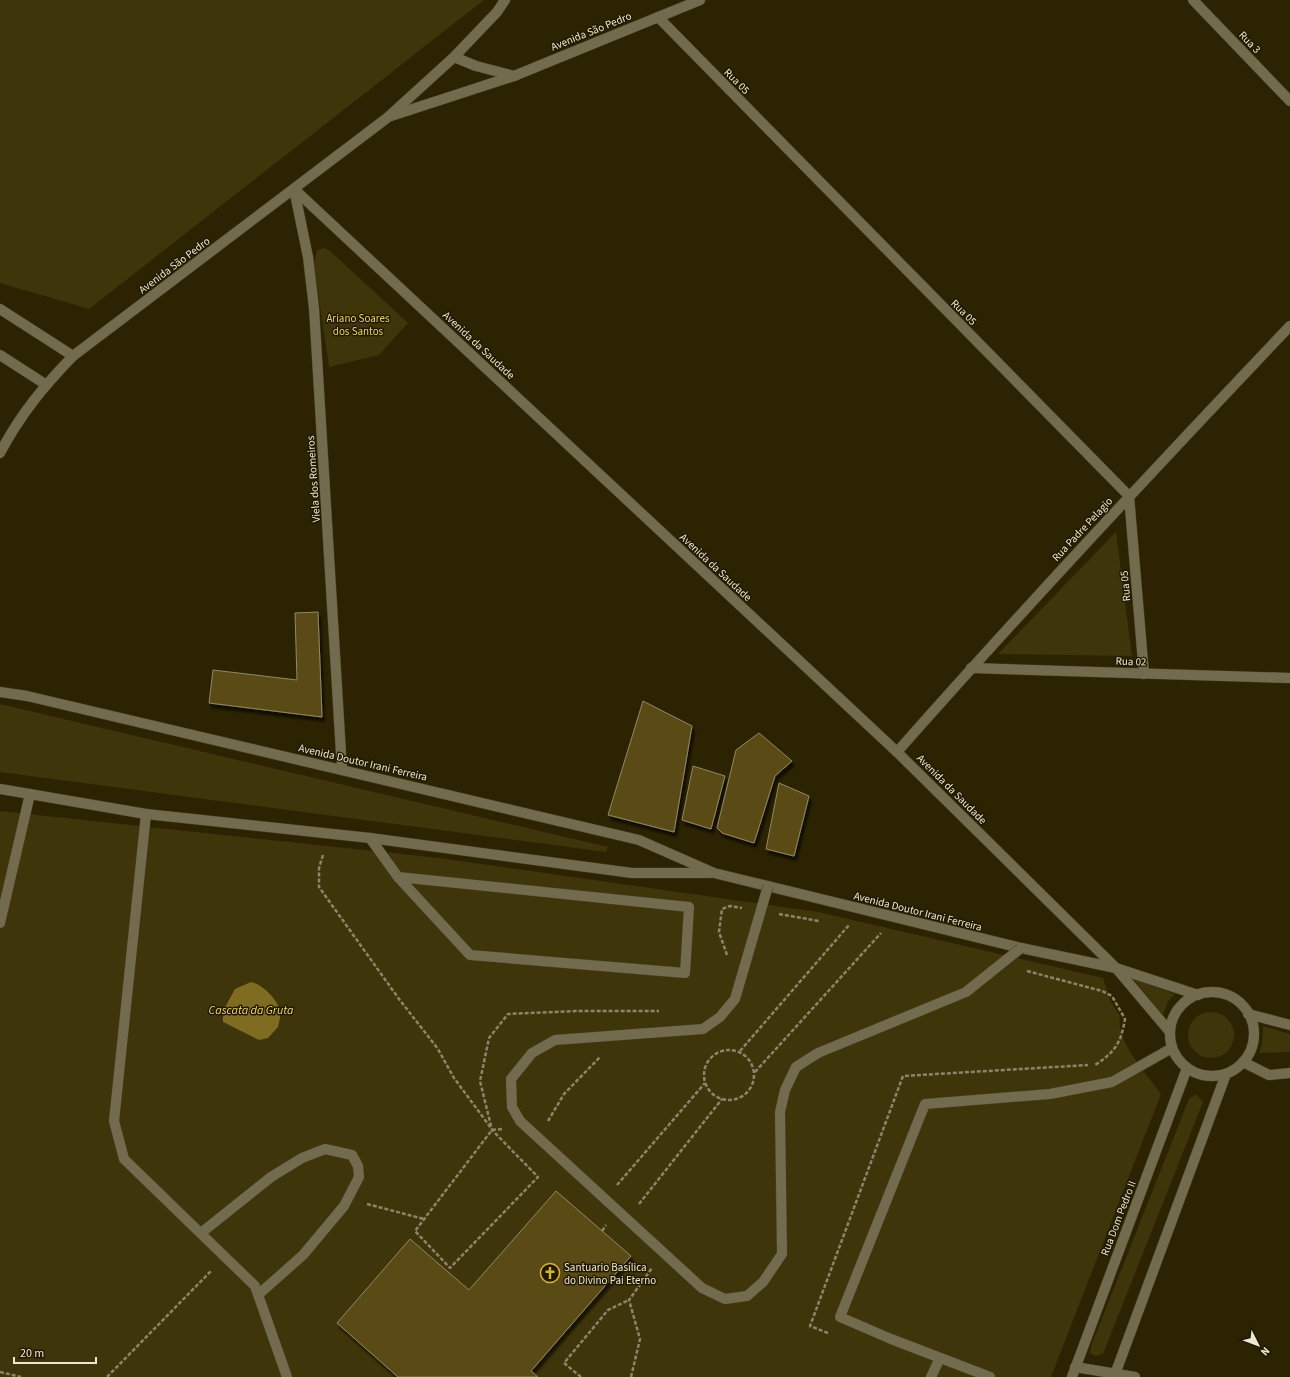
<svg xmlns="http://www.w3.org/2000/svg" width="1290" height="1377" font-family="'Source Sans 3',sans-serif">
	<defs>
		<filter id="shadow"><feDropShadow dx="2.5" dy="4.5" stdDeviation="1" flood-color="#0009"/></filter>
	</defs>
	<rect width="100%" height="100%" fill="#2c2303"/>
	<g fill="#3f350a">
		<polygon points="0,0 484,0 89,309 0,283"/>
		<polygon points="324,248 330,251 408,323 379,355 329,367 314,265 317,250"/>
		<polygon points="1116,532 1132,656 998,654"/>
		<polygon points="0,704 608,847 606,852 0,772"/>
		<path d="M0 811 439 858 818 912 1103 978 1111 1002 1120 1016C1115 1041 1147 1074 1161 1094L1051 1377H0Z"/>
		<polygon points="1133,979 1175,994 1168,1001 1163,1015"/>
		<circle cx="1211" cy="1035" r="23"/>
		<polygon points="1263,1026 1290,1034 1290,1052 1259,1053 1262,1045"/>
		<polygon points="1196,1094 1203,1102 1103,1354 1096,1356 1090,1353 1091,1346 1189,1099"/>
	</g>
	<path fill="#7f6c21" d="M251 982C262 984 278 1000 280 1011 281 1017 279 1022 278 1027L268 1038 259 1040 223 1022C222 1009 230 999 235 989Z"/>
	<g fill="#5a4c12" stroke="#928867" filter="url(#shadow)">
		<polygon points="318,612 322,717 209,703 213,670 297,680 295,613"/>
		<polygon points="643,701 692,726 674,832 608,815"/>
		<polygon points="759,733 792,761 775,776 754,843 722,833 717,828 736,750"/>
		<polygon points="693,766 725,776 711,829 682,820"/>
		<polygon points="779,783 809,796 794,856 766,849"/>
		<polygon points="556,1191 631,1256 531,1371 538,1377 398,1377 337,1323 410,1239 469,1290"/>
	</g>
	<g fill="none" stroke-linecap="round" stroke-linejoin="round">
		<defs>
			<g id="minor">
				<polyline points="1193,0 1290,101"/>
				<polyline points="658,17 1129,496 1144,674"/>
				<polyline points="454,57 476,66 514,76"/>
				<polyline points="391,116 514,76 700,0"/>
				<polyline points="294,189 897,752 1116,968 1170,1032"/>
				<polyline points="294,189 308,257 314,308 342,770"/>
				<polyline points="0,309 73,356"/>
				<polyline points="0,355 45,384"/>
				<path d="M0 453C20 415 43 387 73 356L387 118 454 57 497 12 505 0"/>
				<polyline points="971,668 1290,678"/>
				<polyline points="0,692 27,696 639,840 714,873 1021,948 1116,968 1198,995"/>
				<path d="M897 752C1025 607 1157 466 1290 326"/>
				<polyline points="0,789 146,814 370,838 632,873 710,873"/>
				<polyline points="146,814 114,1121 124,1159 255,1286 287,1377"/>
				<polyline points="370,838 398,877 470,955 685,973 689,907 398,877"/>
				<polyline points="0,923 30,794"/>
				<circle cx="1212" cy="1034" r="42"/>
				<polyline points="1248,1014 1290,1025"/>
				<polyline points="1243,1062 1269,1075 1290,1073"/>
				<polyline points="201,1233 271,1177 302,1158 325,1149 352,1155 358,1166 359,1177 344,1206 303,1255 259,1294"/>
				<polyline points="1075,1367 1135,1377"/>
				<polyline points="931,1377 940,1358"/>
				<polyline points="990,1377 891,1339 840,1317 925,1104 1050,1094 1112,1082 1172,1048"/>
				<polyline points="1072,1377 1187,1068"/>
				<polyline points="1114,1377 1226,1074"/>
			</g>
		</defs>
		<use href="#minor" stroke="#473f21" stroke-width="11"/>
		<g stroke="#8c856c" stroke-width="2.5" stroke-dasharray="4 2" stroke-linecap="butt">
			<polyline points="323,855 319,868 319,887 399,999 438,1049 454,1078 491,1128"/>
			<polyline points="779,914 819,921"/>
			<polyline points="727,955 719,932 722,909 730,906 742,908"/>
			<path d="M1027 971 1102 991 1112 996 1125 1019C1121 1043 1115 1052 1095 1065"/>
			<circle cx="729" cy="1075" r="25"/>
			<polyline points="740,1051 849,925"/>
			<polyline points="755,1072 881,933"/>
			<polyline points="548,1121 564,1094 600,1057"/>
			<polyline points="502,1129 492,1130 415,1231 450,1268 538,1177 492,1130 480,1081 489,1038 508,1014 576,1011 659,1011"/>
			<polyline points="617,1185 705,1083"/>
			<polyline points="367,1204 424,1219"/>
			<polyline points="639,1204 722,1099"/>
			<polyline points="828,1333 810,1326 903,1076 1088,1065"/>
			<polyline points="0,1372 21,1377"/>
			<polyline points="107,1377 212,1270"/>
			<polyline points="581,1377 564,1363 608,1310 629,1300"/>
			<polyline points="631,1377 640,1339 629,1300 652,1268"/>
		</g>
		<use href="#minor" stroke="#726b4e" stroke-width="10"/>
		<defs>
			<polyline id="minor-bridge" points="768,886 735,999 720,1017 703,1029 555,1040 532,1053 511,1079 512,1107 520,1121 702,1288 725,1299 747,1296 763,1282 782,1254 780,1112 785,1090 796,1067 818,1053 966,992 1021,948"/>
		</defs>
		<use href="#minor-bridge" stroke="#473f21" stroke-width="11" stroke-linecap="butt"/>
		<polyline stroke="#8c856c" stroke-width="2.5" stroke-dasharray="4 2" stroke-linecap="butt" points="602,1231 606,1225"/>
		<use href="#minor-bridge" stroke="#726b4e" stroke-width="10"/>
	</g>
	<defs>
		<symbol id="church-ring" viewBox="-11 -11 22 22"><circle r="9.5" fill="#221a00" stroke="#d5b535" stroke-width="1.5"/><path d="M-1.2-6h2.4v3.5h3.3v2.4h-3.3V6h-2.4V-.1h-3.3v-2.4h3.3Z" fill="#d5b535"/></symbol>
	</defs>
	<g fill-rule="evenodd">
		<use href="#church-ring" x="539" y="1262" width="22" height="22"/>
	</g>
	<g text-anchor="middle" stroke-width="3" stroke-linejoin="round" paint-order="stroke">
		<g font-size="11" fill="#ede8d6" stroke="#221a00">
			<text transform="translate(591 31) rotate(-22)" y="4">Avenida São Pedro</text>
			<text transform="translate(1250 42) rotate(46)" y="4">Rua 3</text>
			<text transform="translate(737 81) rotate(45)" y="4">Rua 05</text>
			<text transform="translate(174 265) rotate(-37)" y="4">Avenida São Pedro</text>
			<text transform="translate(964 312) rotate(45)" y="4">Rua 05</text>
			<text transform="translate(479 345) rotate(43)" y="4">Avenida da Saudade</text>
			<text transform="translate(313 479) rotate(-94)" y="4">Viela dos Romeiros</text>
			<text transform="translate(1082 529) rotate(-47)" y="4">Rua Padre Pelagio</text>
			<text transform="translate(716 567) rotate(43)" y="4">Avenida da Saudade</text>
			<text transform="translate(1125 586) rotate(-95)" y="4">Rua 05</text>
			<text transform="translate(1131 661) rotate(2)" y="4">Rua 02</text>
			<text transform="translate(363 762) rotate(13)" y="4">Avenida Doutor Irani Ferreira</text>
			<text transform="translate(952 789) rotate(45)" y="4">Avenida da Saudade</text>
			<text transform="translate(918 911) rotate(14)" y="4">Avenida Doutor Irani Ferreira</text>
			<text transform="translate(1118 1218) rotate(-69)" y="4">Rua Dom Pedro II</text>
		</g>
		<g font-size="11" fill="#ecd16b" stroke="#221a00">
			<text x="358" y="322">Ariano Soares<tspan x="358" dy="13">dos Santos</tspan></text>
		</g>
		<g font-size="11" fill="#ede8d6" stroke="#221a00" text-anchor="start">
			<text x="564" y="1271">Santuario Basílica<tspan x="564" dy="13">do Divino Pai Eterno</tspan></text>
		</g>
		<g font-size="12" font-style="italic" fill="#f4d974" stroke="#221a00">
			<text x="251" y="1014">Cascata da Gruta</text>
		</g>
	</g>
	<g transform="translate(1258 1345) rotate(132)" stroke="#221a00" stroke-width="3" paint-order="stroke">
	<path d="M0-3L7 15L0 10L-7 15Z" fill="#ede8d6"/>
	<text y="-6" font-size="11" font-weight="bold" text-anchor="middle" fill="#ede8d6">N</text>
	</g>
	<path d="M14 1357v6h82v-6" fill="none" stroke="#ede8d6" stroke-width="2"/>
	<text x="20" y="1357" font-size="12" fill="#ede8d6" stroke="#221a00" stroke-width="3" paint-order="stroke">20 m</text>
</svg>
